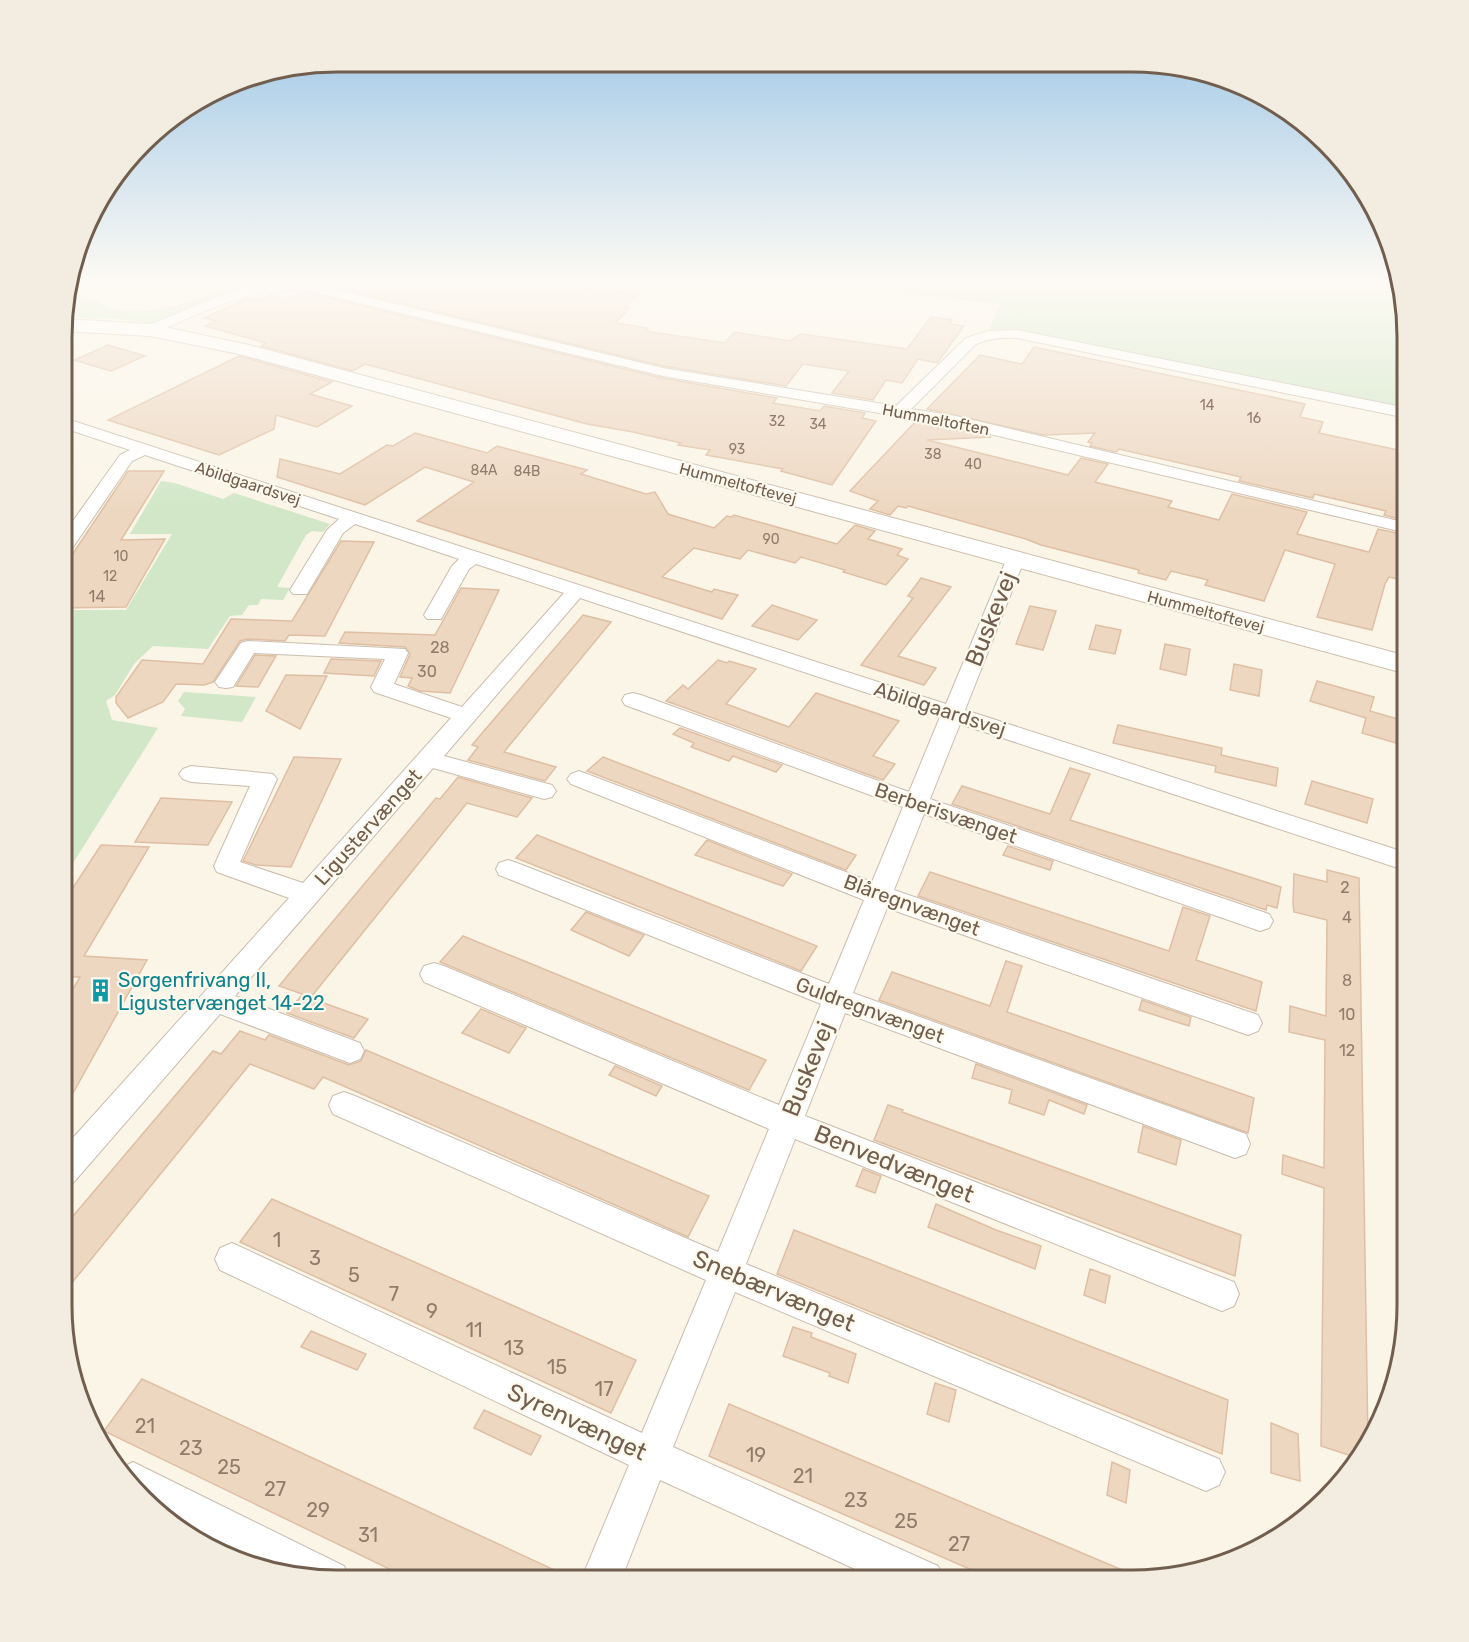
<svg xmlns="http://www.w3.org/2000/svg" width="1469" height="1642" font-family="Rubik,sans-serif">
	<rect width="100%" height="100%" fill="#faf5e7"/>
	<g fill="#d1e7c7">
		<polygon points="782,281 1399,281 1407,319 1407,411 988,332 1000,304"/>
		<path d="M222 289 229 291 156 324 121 319 64 317 66 293C75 295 86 296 93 300 101 303 106 307 114 309 152 317 188 303 222 289Z"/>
		<polygon points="161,481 175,483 223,499 234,493 330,524 323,532 312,531 306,535 277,587 290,588 283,600 261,599 258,605 249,605 242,615 230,616 208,649 153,646 134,664 115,695 106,701 112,720 158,728 63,879 63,582 89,579 70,610 126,610 172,534 130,534"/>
		<polygon points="184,692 256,697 242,722 181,716 185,709 178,701"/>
	</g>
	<g fill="#edd7c1" stroke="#dfbfa3" stroke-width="1.5">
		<polygon points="327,281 531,281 609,292 611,290 639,294 625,307 630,308 615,323 648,328 645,331 725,343 734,332 790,341 801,334 907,349 931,317 952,320 949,324 964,326 937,363 918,359 902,383 886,380 873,400 832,393 849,371 803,364 786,386 663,366 321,284"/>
		<polygon points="304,292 662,378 777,398 773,403 820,411 824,406 865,413 862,418 876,421 832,485 781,471 783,469 706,455 710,450 678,445 681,443 633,432 587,424 365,364 353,371 261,346 266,343 205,326 216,321 204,318 246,299 262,299 271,295 288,299"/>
		<polygon points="108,345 145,356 111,371 74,360"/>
		<polygon points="1034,347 1305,404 1300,417 1323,422 1319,433 1398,450 1396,454 1407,456 1407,521 1384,515 1386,511 1314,494 1313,498 1239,481 1241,477 1119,449 1116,452 1090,446 1092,443 1088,442 1095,433 1044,435 927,409 980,355 1022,364"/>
		<polygon points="239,356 332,382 310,394 352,406 317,427 276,415 274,429 219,455 108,420"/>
		<polygon points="916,421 991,437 927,440 1068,475 1081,458 1108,464 1095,482 1172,501 1168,507 1219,520 1232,494 1307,512 1297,534 1369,552 1378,529 1407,535 1398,579 1389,577 1385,584 1372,630 1317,617 1335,564 1285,550 1264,601 1205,585 1208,580 1171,571 1166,580 1138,573 1139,570 1041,545 1026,539 908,506 906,508 898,506 890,515 870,509 878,501 850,491"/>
		<polygon points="415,433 487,453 497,446 587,470 581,474 646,494 655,492 668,514 714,528 727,516 731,517 734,515 837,544 855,525 875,531 868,539 902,549 897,555 908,559 886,585 843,572 845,570 801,557 795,563 748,550 740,559 694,548 662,577 712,592 714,589 738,595 722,619 417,521 474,482 425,467 365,505 277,477 280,459 340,474 387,445 393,446"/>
		<polygon points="128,471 164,471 121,540 165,539 126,607 63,608 63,556 72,555"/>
		<polygon points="341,541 374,542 325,636 289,635 285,641 248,639 240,641 213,682 204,685 176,684 163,702 128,718 116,703 116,697 142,660 203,664 231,619 292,621"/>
		<polygon points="921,578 951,587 898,656 936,668 924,685 861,665 913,598 908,596"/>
		<polygon points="461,588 499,590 450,693 420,691 408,686 412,678 400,677 410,654 405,647 339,643 345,632 435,635"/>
		<polygon points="772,605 817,620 798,640 752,626"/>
		<polygon points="1030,606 1056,611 1043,650 1016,644"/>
		<polygon points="583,615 611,622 504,752 556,767 545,781 468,760 478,747 472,745"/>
		<polygon points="1096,625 1121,630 1115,654 1089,649"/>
		<polygon points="1165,644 1190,649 1186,675 1160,669"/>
		<polygon points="255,655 276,656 258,687 236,686"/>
		<polygon points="331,659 381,661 374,676 324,673"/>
		<polygon points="718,660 727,663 729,661 756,669 726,704 789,727 816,693 899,721 873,756 895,764 883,780 666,701 683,685 688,689"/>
		<polygon points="1234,664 1262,670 1259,696 1230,690"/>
		<polygon points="286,675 327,676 300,729 266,711"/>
		<polygon points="1317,681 1374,697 1370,711 1401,720 1396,743 1362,733 1366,718 1310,701"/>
		<polygon points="1118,725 1222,748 1221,755 1278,768 1276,786 1215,772 1216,766 1113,743"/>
		<polygon points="680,728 782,765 776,772 733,756 729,761 691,747 694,743 673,734"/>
		<polygon points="294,757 341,759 291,867 256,865 243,861"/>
		<polygon points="603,757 748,813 856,855 846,870 587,771"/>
		<polygon points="1070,768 1090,774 1070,820 1281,887 1277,908 1267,905 1266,910 952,804 962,786 1050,814"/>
		<polygon points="458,777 532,798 517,817 467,803 311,997 279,986 436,798 440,799"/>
		<polygon points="1312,781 1373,799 1367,823 1305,804"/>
		<polygon points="161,798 232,802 208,845 135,842"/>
		<polygon points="537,835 670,888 817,946 801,971 516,858"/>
		<polygon points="707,840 792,874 783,886 695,855"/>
		<polygon points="101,845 149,847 84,956 147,960 62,1113 63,1006 80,977 72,977 63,991 63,903"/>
		<polygon points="1008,846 1053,861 1050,870 1003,855"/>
		<polygon points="1327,870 1359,878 1368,1445 1357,1458 1321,1446 1324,1188 1282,1174 1283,1155 1324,1168 1325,1040 1289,1032 1290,1006 1326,1016 1327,920 1294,912 1293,904 1294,874 1327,882"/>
		<polygon points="930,872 1169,951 1183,907 1210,916 1196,960 1262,982 1256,1011 918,896"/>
		<polygon points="586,912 644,935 629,956 571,930"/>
		<polygon points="463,936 766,1060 749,1090 440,962"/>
		<polygon points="1006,961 1022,966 1007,1012 1254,1098 1248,1133 879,1000 892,972 990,1006"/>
		<polygon points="302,995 368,1019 354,1038 287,1013"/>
		<polygon points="1142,1000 1191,1017 1189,1026 1139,1010"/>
		<polygon points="481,1009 526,1028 509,1053 462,1033"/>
		<polygon points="240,1031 265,1040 269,1035 349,1065 361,1061 366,1050 709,1196 688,1237 323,1077 314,1089 250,1064 62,1295 62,1229 213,1051 221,1054"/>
		<polygon points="976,1064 1087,1105 1084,1114 1049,1100 1044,1115 1009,1103 1012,1090 972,1078"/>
		<polygon points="615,1066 662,1086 656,1096 609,1075"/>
		<polygon points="888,1105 903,1110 902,1112 1241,1235 1235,1276 874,1140"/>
		<polygon points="1143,1126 1181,1140 1176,1165 1138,1152"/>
		<polygon points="863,1169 881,1176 875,1193 856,1186"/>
		<polygon points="272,1199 636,1360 611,1413 240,1242"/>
		<polygon points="936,1204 996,1230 1041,1246 1035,1269 928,1227"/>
		<polygon points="794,1230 1228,1400 1222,1454 777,1274"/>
		<polygon points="1090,1269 1110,1276 1105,1303 1084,1295"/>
		<polygon points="793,1327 812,1333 811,1337 856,1354 848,1383 829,1376 830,1373 783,1356"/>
		<polygon points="311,1331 366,1354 357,1370 301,1347"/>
		<polygon points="142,1379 576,1580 412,1580 104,1431"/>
		<polygon points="935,1383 956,1390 949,1422 927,1414"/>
		<polygon points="729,1404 1146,1580 995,1580 709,1456"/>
		<polygon points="484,1410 541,1436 531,1455 474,1428"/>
		<polygon points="1271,1423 1298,1434 1300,1481 1271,1473"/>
		<polygon points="1112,1462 1130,1470 1126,1503 1107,1495"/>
	</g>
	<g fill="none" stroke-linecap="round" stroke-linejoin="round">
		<defs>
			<g id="street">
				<path d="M283 281 304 282 663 368 896 406 966 338 988 331 1017 330 1407 408V418L1017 338C1002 337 990 338 976 344L911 409 956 416 1407 523V533L956 426 663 376 304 290C249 288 204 311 155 333H145L143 330 145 327C191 307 234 287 283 281Z"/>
				<polygon points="64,418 946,704 1007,558 1009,554 1023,554 1025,558 965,710 1407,853 1407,871 960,724 930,799 1269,914 1273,921 1269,928 1260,931 924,814 894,890 1258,1015 1262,1023 1258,1031 1248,1035 887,908 853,993 1246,1134 1250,1144 1246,1154 1235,1158 845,1013 805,1116 1234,1282 1239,1294 1234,1306 1222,1311 795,1139 746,1264 1219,1459 1225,1472 1219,1485 1206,1491 735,1292 673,1447 938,1566 944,1580 879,1580 660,1480 621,1580 581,1580 629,1465 220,1270 215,1259 220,1248 232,1243 642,1433 706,1280 333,1114 329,1105 333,1096 344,1092 355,1096 718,1252 769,1129 424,982 420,974 424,966 434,963 444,966 779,1105 821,1004 499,875 496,869 499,863 508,860 517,863 829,984 864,900 571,784 567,779 571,774 579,771 587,774 872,882 903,807 625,705 622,700 625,695 633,693 641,695 909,792 940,717 580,598 444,756 552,785 556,791 552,797 544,799 433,768 235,996 360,1043 364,1051 360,1059 350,1063 220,1014 73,1183 62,1187 62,1150 289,898 217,872 214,866 250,786 191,782 183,779 179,774 183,769 191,766 273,774 277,779 240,862 303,883 451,718 374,692 371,687 385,659 254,653 233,687 226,688 219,687 215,682 241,643 248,641 405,649 408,653 394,684 462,707 564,593 476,564 469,569 441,619 427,619 424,615 452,566 459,559 355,524 343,533 307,594 293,594 290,590 327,530 339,519 145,455 132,461 69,553 63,554 63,535 120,455 130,450 64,428"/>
				<polygon points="133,1462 344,1566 350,1580 319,1580 242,1556 179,1524 119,1469"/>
			</g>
			<polygon id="secondary" points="64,319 150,324 249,345 1407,656 1407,674 239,354 150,336 64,331"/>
		</defs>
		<use href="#street" stroke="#cbbdae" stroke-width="2"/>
		<use href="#secondary" stroke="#cebeac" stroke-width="2"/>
		<use href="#street" fill="#fff" fill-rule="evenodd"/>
		<use href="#secondary" fill="#fff" fill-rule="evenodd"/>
	</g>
	<linearGradient id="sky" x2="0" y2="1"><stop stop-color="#97c3e6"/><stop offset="0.55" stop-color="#fdfaf4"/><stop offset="1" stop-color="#fdfaf4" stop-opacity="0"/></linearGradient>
	<rect width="1469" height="511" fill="url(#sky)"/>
	<defs>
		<symbol id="building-bare" viewBox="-9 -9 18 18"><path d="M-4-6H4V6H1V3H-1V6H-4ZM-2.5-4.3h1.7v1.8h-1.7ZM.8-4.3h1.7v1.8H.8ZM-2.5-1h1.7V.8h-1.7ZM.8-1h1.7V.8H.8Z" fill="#0f9aa8" stroke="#fdf9ed" stroke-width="2.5" paint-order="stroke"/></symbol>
	</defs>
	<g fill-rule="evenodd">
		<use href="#building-bare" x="84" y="974" width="33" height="33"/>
	</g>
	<g text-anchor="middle" stroke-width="4.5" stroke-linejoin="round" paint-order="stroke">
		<g font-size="14" fill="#917c6b">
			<text x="1207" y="410">14</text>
			<text x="1254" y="423">16</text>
			<text x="777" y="426">32</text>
			<text x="818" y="429">34</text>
			<text x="737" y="454">93</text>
			<text x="933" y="459">38</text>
			<text x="973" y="469">40</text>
			<text x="484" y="475">84A</text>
			<text x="527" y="476">84B</text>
			<text x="771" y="544">90</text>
			<text x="121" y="561">10</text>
			<text x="110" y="581">12</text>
		</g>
		<g font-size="16" fill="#725e4e" stroke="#fdf9ed">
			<text transform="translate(936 419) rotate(11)" y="6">Hummeltoften</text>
			<text transform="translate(248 483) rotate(18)" y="6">Abildgaardsvej</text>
			<text transform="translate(738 483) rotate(15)" y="6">Hummeltoftevej</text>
			<text transform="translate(1206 611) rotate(15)" y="6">Hummeltoftevej</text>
		</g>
		<g font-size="16" fill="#917c6b">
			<text x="97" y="602">14</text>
			<text x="440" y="653">28</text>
			<text x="427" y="677">30</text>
			<text x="1345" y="893">2</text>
			<text x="1347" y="923">4</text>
			<text x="1347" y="986">8</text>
			<text x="1347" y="1020">10</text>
			<text x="1347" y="1056">12</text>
		</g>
		<g font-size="20" fill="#725e4e" stroke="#fdf9ed">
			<text transform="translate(940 709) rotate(18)" y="7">Abildgaardsvej</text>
			<text transform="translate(946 813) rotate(19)" y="7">Berberisvænget</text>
			<text transform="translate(368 827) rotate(-48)" y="7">Ligustervænget</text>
			<text transform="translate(912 905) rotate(20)" y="7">Blåregnvænget</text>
			<text transform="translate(870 1010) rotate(20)" y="7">Guldregnvænget</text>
		</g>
		<g font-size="20" fill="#0d838f" stroke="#fdf9ed" text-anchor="start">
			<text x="118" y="987">Sorgenfrivang II,<tspan x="118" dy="23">Ligustervænget 14-22</tspan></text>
		</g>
		<g font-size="20" fill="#917c6b">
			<text x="277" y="1247">1</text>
			<text x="315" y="1265">3</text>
			<text x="354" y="1282">5</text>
			<text x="394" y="1301">7</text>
			<text x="432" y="1318">9</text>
			<text x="474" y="1337">11</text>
			<text x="514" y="1355">13</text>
			<text x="557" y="1374">15</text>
			<text x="604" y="1396">17</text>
			<text x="145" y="1433">21</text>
			<text x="191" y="1455">23</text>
			<text x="756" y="1462">19</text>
			<text x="229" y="1474">25</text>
			<text x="803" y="1483">21</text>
			<text x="275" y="1496">27</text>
			<text x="856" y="1507">23</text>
			<text x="318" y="1517">29</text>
			<text x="906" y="1528">25</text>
			<text x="368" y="1542">31</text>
			<text x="959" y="1551">27</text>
		</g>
		<g font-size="24" fill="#725e4e" stroke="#fdf9ed">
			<text transform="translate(991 619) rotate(-68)" y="8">Buskevej</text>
			<text transform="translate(808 1069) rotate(-68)" y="8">Buskevej</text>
			<text transform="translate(894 1164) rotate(22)" y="8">Benvedvænget</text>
			<text transform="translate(774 1291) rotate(23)" y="8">Snebærvænget</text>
			<text transform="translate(577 1422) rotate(25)" y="8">Syrenvænget</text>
		</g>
	</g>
	<path d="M0 0H1469V1642H0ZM337 72H1132A265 265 0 0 1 1397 337V1305A265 265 0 0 1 1132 1570H337A265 265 0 0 1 72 1305V337A265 265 0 0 1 337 72Z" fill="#f2ede0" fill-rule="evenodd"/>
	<path fill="none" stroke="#725e4e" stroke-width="3" d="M337 72H1132A265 265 0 0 1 1397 337V1305A265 265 0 0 1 1132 1570H337A265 265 0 0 1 72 1305V337A265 265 0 0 1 337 72Z"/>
</svg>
